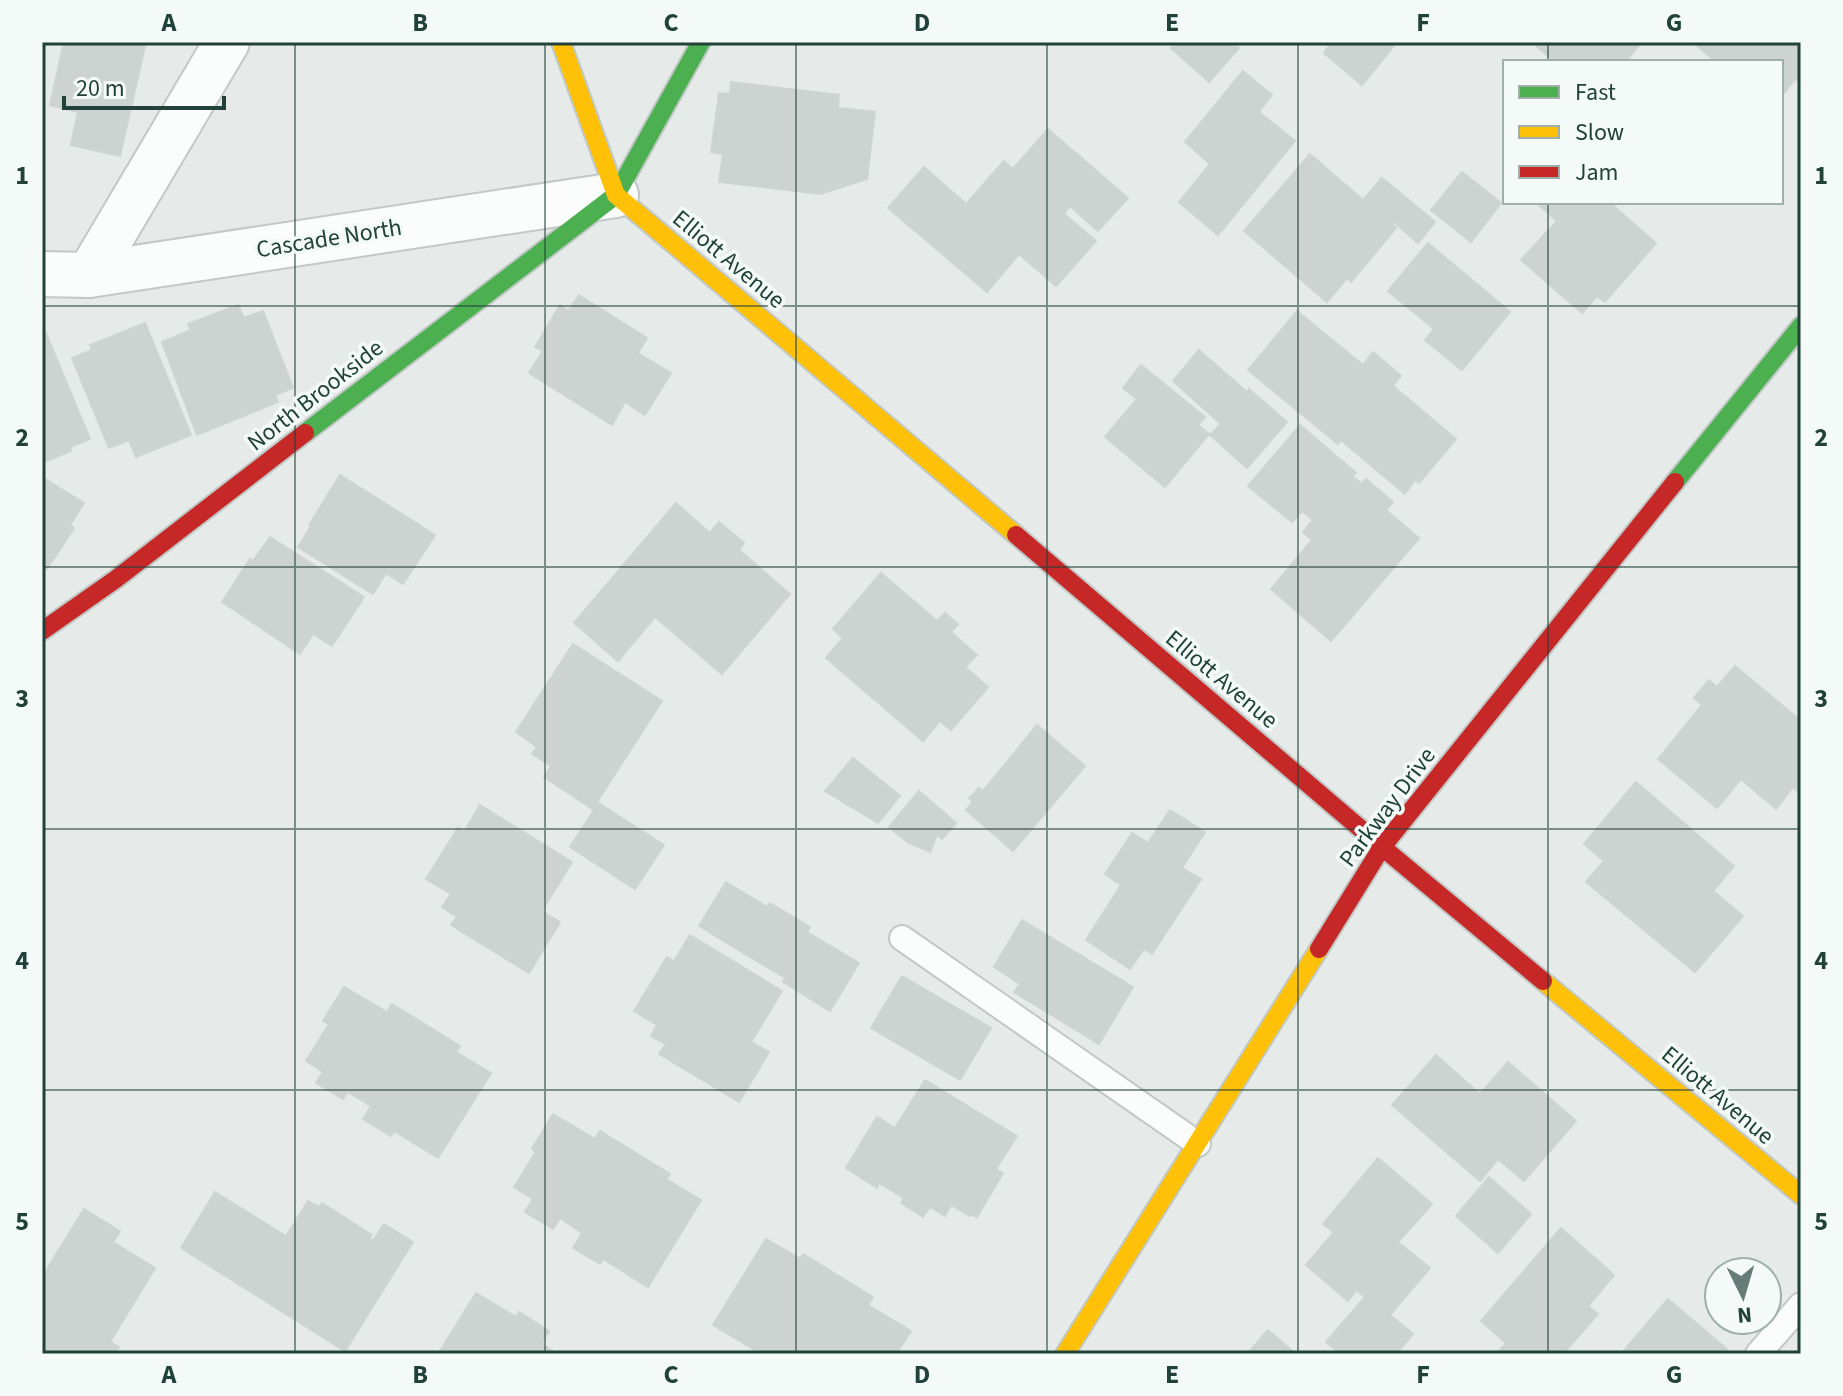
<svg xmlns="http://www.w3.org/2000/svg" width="1843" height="1396" font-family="'Source Sans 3',sans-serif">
	<rect width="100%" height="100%" fill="#e6ebe9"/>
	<g fill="#ccd3d0" stroke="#ced4d2" stroke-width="2">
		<polygon points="64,42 146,42 120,156 71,145 78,112 50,105"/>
		<polygon points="1176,42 1232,42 1239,48 1209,82 1171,48"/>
		<polygon points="1332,42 1397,42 1362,85 1324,53"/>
		<polygon points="1532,42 1642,42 1625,62 1555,62"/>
		<polygon points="1693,42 1801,42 1801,78 1798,81 1795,79 1781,97 1781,62 1716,62"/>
		<polygon points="1243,71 1272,95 1259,112 1295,141 1218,235 1179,202 1210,164 1185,142"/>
		<polygon points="731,82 839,95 838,108 875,112 867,179 820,194 719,182 723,154 711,152 719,93 730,94"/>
		<polygon points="1048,129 1128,198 1098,231 1070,206 1064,214 1096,241 1056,286 1019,254 987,292 888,208 924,167 966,204 1004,161 1013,169"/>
		<polygon points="1310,154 1363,200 1382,178 1435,222 1418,243 1394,222 1392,224 1396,228 1351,282 1347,278 1327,302 1244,231"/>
		<polygon points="1462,172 1501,203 1471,242 1431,210"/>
		<polygon points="1544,202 1609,202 1656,243 1605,302 1597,296 1582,313 1521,260 1557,221 1540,206"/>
		<polygon points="1428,243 1510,312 1462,370 1425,340 1434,329 1388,291"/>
		<polygon points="579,295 647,338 638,353 671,373 645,415 625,402 612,425 529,373 543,351 535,347 560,305 568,311"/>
		<polygon points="238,305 244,318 263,311 293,388 275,395 278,402 197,435 162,342 191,330 188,324"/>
		<polygon points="1297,311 1363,365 1373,352 1401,376 1393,386 1456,439 1419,483 1415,480 1405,494 1341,440 1338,444 1248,370"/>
		<polygon points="145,323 191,435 136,457 129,440 109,448 72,358 92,350 90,345"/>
		<polygon points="42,324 90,439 70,447 71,451 42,463"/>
		<polygon points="1199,350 1247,392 1249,389 1287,422 1247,468 1210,435 1221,424 1173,381"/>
		<polygon points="1141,365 1205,417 1198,425 1209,434 1165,487 1105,437 1137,399 1123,388"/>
		<polygon points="1300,425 1356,473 1352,476 1362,484 1366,479 1393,502 1386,510 1419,538 1331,641 1271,589 1312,540 1303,532 1313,520 1302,511 1292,522 1248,486"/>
		<polygon points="340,475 435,535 403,584 386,573 373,594 298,547 311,526 309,525"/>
		<polygon points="42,477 84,503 70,525 74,528 47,569 42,566"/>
		<polygon points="676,503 710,533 719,522 744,543 739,550 790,594 722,674 655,617 618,661 574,623"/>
		<polygon points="270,537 364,597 332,646 313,634 300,654 222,602 250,559 253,561"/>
		<polygon points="881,573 937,621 945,613 958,624 951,632 977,655 965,667 988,687 951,730 940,721 923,741 826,658 843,638 833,629"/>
		<polygon points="573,644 662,701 597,802 664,845 635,889 570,847 594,810 544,777 551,766 532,754 537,747 516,732"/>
		<polygon points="1735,666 1801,721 1801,794 1793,787 1776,809 1741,779 1717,808 1658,759 1702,705 1694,698 1709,680 1717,687"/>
		<polygon points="1037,725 1085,766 1013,851 966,810 973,802 969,798 979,788 983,791"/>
		<polygon points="853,758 900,796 878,823 825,791"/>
		<polygon points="1636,782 1734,866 1713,891 1743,916 1695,972 1586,882 1604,861 1584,844"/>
		<polygon points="919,791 956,823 942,839 937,835 930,852 907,842 889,827"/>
		<polygon points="480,805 572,862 542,911 560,922 529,973 451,925 457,917 442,907 451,894 426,879 458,828 464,832"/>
		<polygon points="1170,810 1205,832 1182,868 1201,879 1152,954 1144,949 1130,969 1086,940 1121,885 1105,874 1132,833 1148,843"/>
		<polygon points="726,882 767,907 770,903 810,927 807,932 859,963 830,1011 783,982 785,978 699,926"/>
		<polygon points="1022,920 1133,987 1099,1044 1014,992 1020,984 994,967"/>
		<polygon points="690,935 782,991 751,1042 769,1052 739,1102 659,1054 666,1044 651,1036 657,1025 634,1011 667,957 674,961"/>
		<polygon points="902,976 991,1028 960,1080 871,1028"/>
		<polygon points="344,987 387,1012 392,1004 460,1046 456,1052 491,1073 438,1158 394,1131 391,1136 363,1119 371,1106 348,1092 343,1099 316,1083 323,1072 306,1061 329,1024 323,1021"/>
		<polygon points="1436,1055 1480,1094 1508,1062 1576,1121 1524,1181 1498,1159 1480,1181 1392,1105"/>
		<polygon points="925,1080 1017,1136 996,1169 1003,1173 977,1217 971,1214 970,1216 951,1205 945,1216 930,1207 923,1217 901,1203 904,1198 879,1183 877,1188 846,1168 877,1117 895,1128"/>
		<polygon points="553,1114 595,1139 600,1131 670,1174 666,1179 701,1200 648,1287 603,1259 600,1264 573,1248 582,1233 560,1218 553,1229 525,1212 533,1199 514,1187 536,1152 532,1149"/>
		<polygon points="1378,1158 1432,1204 1398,1242 1430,1268 1390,1315 1413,1334 1396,1354 1340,1354 1326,1342 1365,1297 1356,1290 1348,1301 1306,1265 1334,1232 1323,1224"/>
		<polygon points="1489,1177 1531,1214 1498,1253 1456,1216"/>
		<polygon points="215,1192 286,1236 308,1201 319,1207 322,1203 372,1235 369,1239 373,1241 384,1224 413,1242 345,1351 181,1248"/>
		<polygon points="84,1209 120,1231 113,1242 155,1268 110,1342 119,1347 115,1354 48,1354 42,1350 42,1277"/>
		<polygon points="1561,1228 1614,1275 1588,1306 1598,1314 1563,1354 1497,1354 1506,1343 1481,1321"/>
		<polygon points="766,1239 801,1259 803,1254 873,1297 868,1305 911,1331 896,1354 756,1354 758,1352 713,1325"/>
		<polygon points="476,1293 516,1317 519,1312 549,1331 542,1344 557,1354 445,1354 440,1351"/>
		<polygon points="1668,1299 1728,1350 1724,1354 1621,1354"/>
		<polygon points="1268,1330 1296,1354 1247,1354"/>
	</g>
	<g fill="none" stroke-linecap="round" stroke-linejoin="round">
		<defs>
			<g id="lane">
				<polyline points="902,938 1198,1144"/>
				<polyline points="1758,1354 1801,1305"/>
			</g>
			<g id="street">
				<polyline points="42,274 89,275 616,195"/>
				<polyline points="89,275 227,42"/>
			</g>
			<g id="fast">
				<polyline points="305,433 616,195 701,42"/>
				<polyline points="1675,482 1801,326"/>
			</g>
			<g id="slow">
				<polyline points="561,42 616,195 1016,535"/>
				<polyline points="1543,981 1801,1195"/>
				<polyline points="1065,1354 1319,949"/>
			</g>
			<g id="jam">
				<polyline points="1016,535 1382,847 1543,981"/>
				<polyline points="42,631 116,579 305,433"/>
				<polyline points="1319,949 1382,847 1675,482"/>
			</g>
		</defs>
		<use href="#lane" stroke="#c3c8c6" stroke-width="28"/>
		<use href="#street" stroke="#c3c8c6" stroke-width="48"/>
		<use href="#fast" stroke="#c1c9c6" stroke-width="22"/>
		<use href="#slow" stroke="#c1c9c6" stroke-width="22"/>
		<use href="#jam" stroke="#c1c9c6" stroke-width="22"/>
		<use href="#lane" stroke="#fbfcfc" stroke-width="24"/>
		<use href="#street" stroke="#fbfcfc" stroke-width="44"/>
		<use href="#fast" stroke="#4caf50" stroke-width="18"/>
		<use href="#slow" stroke="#ffc107" stroke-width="18"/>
		<use href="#jam" stroke="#c62828" stroke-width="18"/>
	</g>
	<path fill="none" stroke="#204239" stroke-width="2" stroke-opacity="0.55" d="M295 42V1354M545 42V1354M796 42V1354M1047 42V1354M1298 42V1354M1548 42V62M1548 202V1354M42 306H1801M42 567H1801M42 829H1801M42 1090H1801"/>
	<g text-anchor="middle" stroke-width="7" stroke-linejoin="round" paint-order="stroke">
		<g font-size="24" fill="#204239" stroke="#f4faf7">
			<text transform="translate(329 238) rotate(-9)" y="8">Cascade North</text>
			<text transform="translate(729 259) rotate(40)" y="8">Elliott Avenue</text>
			<text transform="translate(315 395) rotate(-38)" y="8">North Brookside</text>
			<text transform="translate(1222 679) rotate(40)" y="8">Elliott Avenue</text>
			<text transform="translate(1387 807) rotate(-53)" y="8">Parkway Drive</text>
			<text transform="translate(1718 1095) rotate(40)" y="8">Elliott Avenue</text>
		</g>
	</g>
	<rect width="1843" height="1396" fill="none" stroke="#f4faf7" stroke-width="88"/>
	<rect x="1503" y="60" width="280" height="144" fill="#f4faf7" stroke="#9fb0ab" stroke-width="2"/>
	<rect x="1519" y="86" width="40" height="12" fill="#4caf50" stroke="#9fb0ab" stroke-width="2"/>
	<text x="1575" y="100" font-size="24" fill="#204239">Fast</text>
	<rect x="1519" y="126" width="40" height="12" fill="#ffc107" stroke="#9fb0ab" stroke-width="2"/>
	<text x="1575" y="140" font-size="24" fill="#204239">Slow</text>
	<rect x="1519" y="166" width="40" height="12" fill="#c62828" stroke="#9fb0ab" stroke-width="2"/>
	<text x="1575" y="180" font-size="24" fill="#204239">Jam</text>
	<g transform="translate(1743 1296) rotate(175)"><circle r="38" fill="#f4faf7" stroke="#9fb0ab" stroke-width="2"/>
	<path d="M0-6L14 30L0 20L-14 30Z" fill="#657d77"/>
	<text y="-12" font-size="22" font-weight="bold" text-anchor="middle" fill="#204239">N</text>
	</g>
	<path d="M64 96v12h160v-12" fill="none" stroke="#204239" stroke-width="4"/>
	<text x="76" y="96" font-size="24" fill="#204239" stroke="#f4faf7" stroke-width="6" paint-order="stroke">20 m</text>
	<rect x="44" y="44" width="1755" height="1308" fill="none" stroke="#204239" stroke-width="3"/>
	<g font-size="26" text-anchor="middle" font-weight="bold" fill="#204239">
		<text x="169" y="31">A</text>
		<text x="420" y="31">B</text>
		<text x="671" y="31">C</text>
		<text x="922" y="31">D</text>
		<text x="1172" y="31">E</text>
		<text x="1423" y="31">F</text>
		<text x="1674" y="31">G</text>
		<text x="22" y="184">1</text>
		<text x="1821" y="184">1</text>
		<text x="22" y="446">2</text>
		<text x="1821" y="446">2</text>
		<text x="22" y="707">3</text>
		<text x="1821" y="707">3</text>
		<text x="22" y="969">4</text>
		<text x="1821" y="969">4</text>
		<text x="22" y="1230">5</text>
		<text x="1821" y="1230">5</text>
		<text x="169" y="1383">A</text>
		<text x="420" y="1383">B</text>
		<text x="671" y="1383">C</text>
		<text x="922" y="1383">D</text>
		<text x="1172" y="1383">E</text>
		<text x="1423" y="1383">F</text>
		<text x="1674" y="1383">G</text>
	</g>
</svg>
